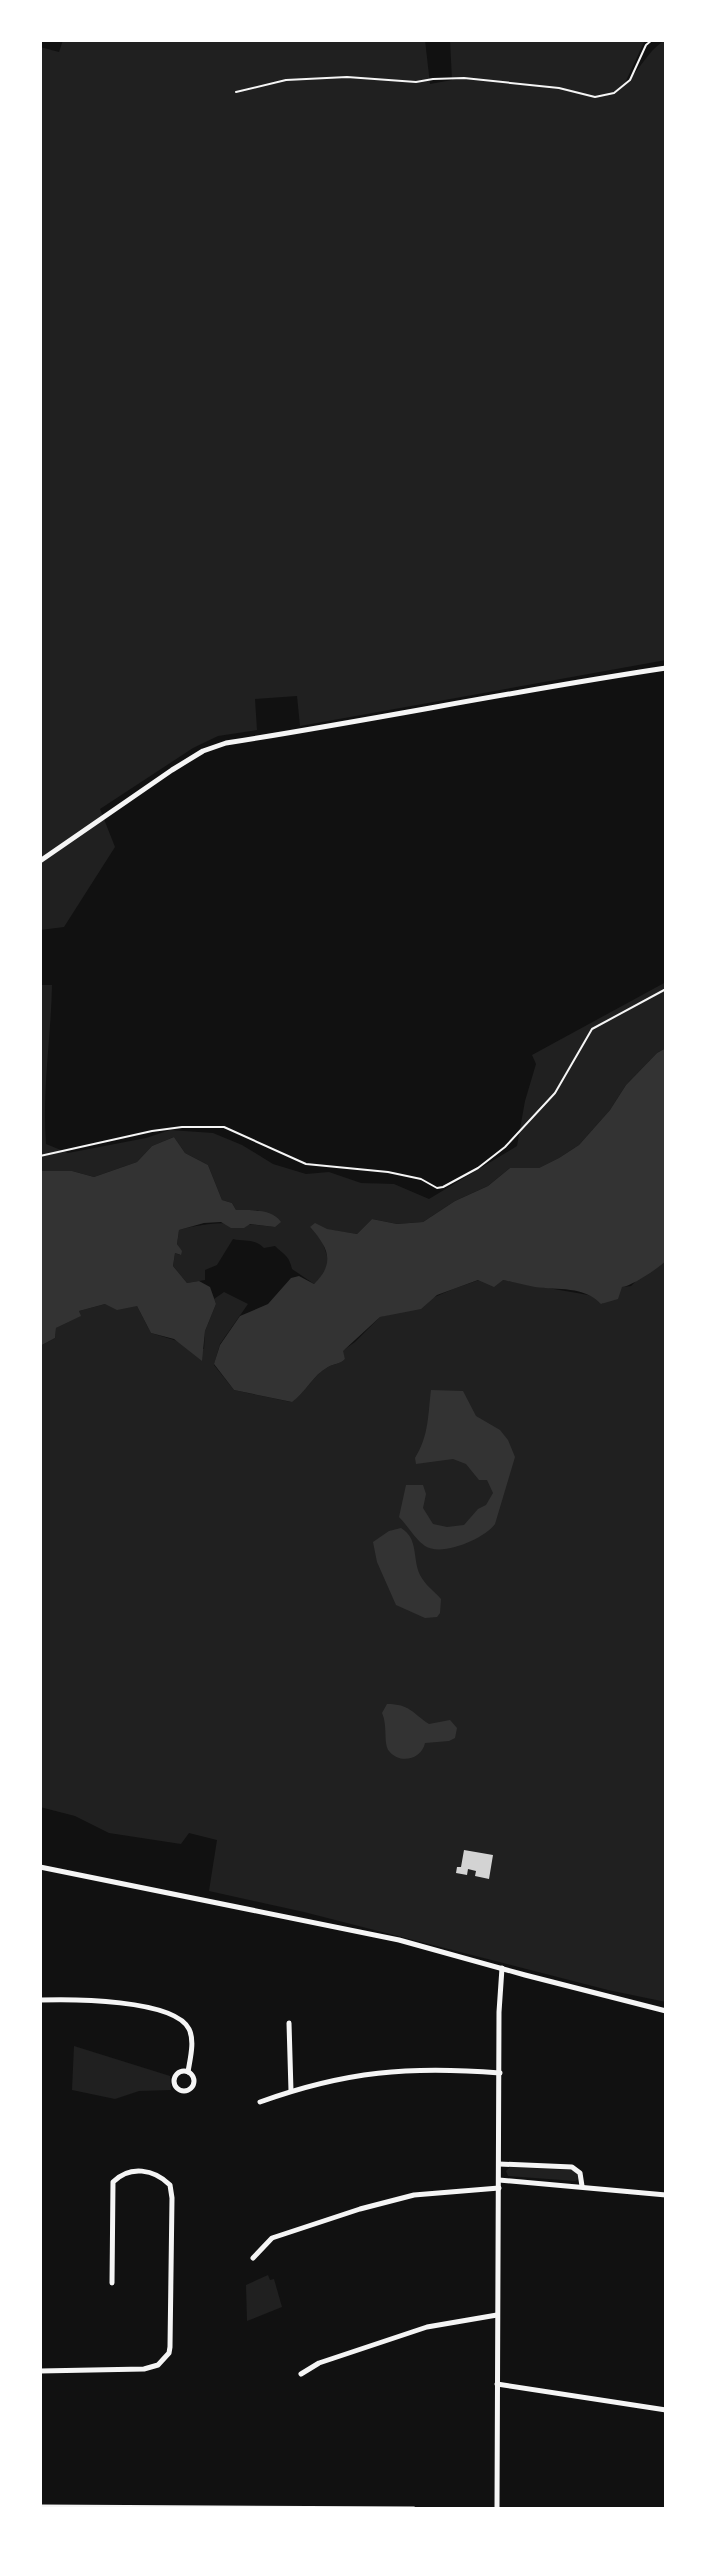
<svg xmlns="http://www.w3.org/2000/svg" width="706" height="2549" font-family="'Source Serif 4',serif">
	<rect width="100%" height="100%" fill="#111"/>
	<g fill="#202020">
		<path d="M63 40H425L430 84 452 80 450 40H645L625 83C640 71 649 48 666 40V660L300 726 297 696 255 699 257 730 218 736 193 748 100 809 115 847 64 927 40 930V47L59 52Z"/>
		<path d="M666 982V1048L657 1053 626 1085 610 1110 579 1145 559 1158 539 1168H510L488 1186 455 1201 423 1222 397 1224 372 1219 357 1234 310 1227 322 1240 329 1262 324 1274 314 1284 292 1269C289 1255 284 1255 275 1246L264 1248C254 1238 245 1242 233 1239L217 1265 205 1270V1280L187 1283 173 1266 175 1253 180 1255 181 1251 177 1244 179 1230C215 1220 239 1223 275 1227L258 1210H236L232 1203 222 1200 208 1165 185 1153 174 1137 152 1146 137 1162 94 1177 72 1171H40V985H52C51 1038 42 1090 46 1144L68 1153 146 1138 170 1130 213 1133 242 1145 273 1164 306 1174 329 1172 361 1183 394 1184 429 1199 517 1146 525 1101 536 1064 532 1055Z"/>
		<path d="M666 1261V2002L608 1990 304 1912 209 1891 217 1840 189 1833 181 1844 109 1833 75 1816 40 1807V1346L55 1338 56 1328 80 1316 79 1311 105 1304 137 1306 151 1333 204 1349 205 1331 216 1304 214 1299 224 1292 248 1304 220 1344 214 1365 234 1390 291 1402C306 1392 312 1376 328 1367 335 1363 339 1365 345 1359L342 1351 355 1342 380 1317 400 1312 453 1289 479 1280H503L594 1296 602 1304 622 1287 631 1286 642 1275Z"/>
		<polygon points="74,2046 170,2076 171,2090 139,2091 115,2099 72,2090"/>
		<polygon points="510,2167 572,2170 578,2173 579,2179 575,2181 508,2176 506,2171"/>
		<polygon points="268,2275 270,2280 274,2279 282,2307 247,2321 246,2285"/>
	</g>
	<g fill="#333">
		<path d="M666 1048V1261C657 1269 632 1286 622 1287L618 1299 601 1304C585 1286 557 1290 535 1287 524 1285 513 1282 503 1280L494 1287 478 1280 437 1295 421 1309 380 1317 343 1351 345 1359C339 1365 335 1363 328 1367 312 1376 306 1392 292 1402L234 1390 214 1364 220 1345 240 1316 268 1304 291 1278 299 1276 314 1284C336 1263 328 1247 310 1227L315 1223 327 1229 357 1234 372 1219 397 1224 423 1222 455 1201 488 1186 510 1168H539L559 1158 579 1145 610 1110 626 1085 657 1053Z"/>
		<path d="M174 1137 185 1153 208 1165 222 1200 232 1203 236 1210C252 1210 272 1209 281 1222L275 1227 250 1224 244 1228H231L221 1222 204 1223 179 1230 177 1244 182 1251 181 1255 175 1253 173 1266 187 1283 199 1281 210 1287 216 1304 205 1331 202 1361 174 1339 151 1333 137 1306 117 1310 105 1304 79 1311 81 1316 56 1328 55 1338 40 1346V1171H72L94 1177 137 1162 152 1146Z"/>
		<path d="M431 1390 463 1391 476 1416 500 1430 508 1440 515 1457 495 1524C484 1539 442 1557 425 1546 415 1539 408 1526 399 1517L406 1485H423L426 1494 423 1508 433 1524 447 1527 464 1525 478 1509 486 1505 493 1493 487 1480H479L466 1464 453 1459 416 1464 415 1458C429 1436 428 1414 431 1390Z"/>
		<path d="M401 1528C419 1539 412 1558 420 1575 425 1585 434 1591 441 1599L440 1613 437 1617 425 1618 396 1605 377 1562 373 1542 389 1531Z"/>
		<path d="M387 1704C410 1704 412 1713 429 1724L450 1720 457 1728 455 1738 449 1741 425 1743C422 1759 400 1765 389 1751 383 1743 388 1726 382 1713Z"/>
	</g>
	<polygon fill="#d3d3d3" points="464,1850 493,1855 489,1879 475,1876 476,1871 468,1869 467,1875 456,1873 457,1867 461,1867"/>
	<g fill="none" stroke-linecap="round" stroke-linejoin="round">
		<g stroke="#f5f5f5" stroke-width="2">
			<polyline points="236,92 286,80 347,77 416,82 433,79 464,78 559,88 595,97 614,93 630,80 646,45 652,40"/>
			<polyline points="40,1156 152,1131 182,1127 224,1127 306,1164 388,1172 421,1179 437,1188 443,1187 478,1168 505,1147 555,1093 592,1029 666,989"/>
		</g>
		<g stroke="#f5f5f5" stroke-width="5">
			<path d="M40 861 172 770 203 751 226 743C373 720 519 690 666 668"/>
			<polyline points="40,1867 399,1940 525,1975 666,2011"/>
			<path d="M40 2000C70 1999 174 1999 189 2029 195 2041 190 2059 188 2072"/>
			<polyline points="289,2023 291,2091"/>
			<circle cx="184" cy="2081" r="10"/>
			<path d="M260 2102C346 2071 409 2066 500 2073"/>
			<polyline points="499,2164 572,2167 580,2173 582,2186"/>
			<polyline points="499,2180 666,2195"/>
			<polyline points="253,2258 272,2238 360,2209 414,2195 499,2188"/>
			<path d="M40 2371 144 2369 158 2365 169 2353 170 2347 172 2198 170 2185C154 2169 130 2165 113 2182L112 2283"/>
			<polyline points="301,2374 319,2363 427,2327 497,2315"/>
			<polyline points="497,2384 666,2410"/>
			<polyline points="40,2507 414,2509"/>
			<polyline points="497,2509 499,2012 502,1968"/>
		</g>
	</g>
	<rect width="706" height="2549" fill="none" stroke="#ffffff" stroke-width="84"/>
</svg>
